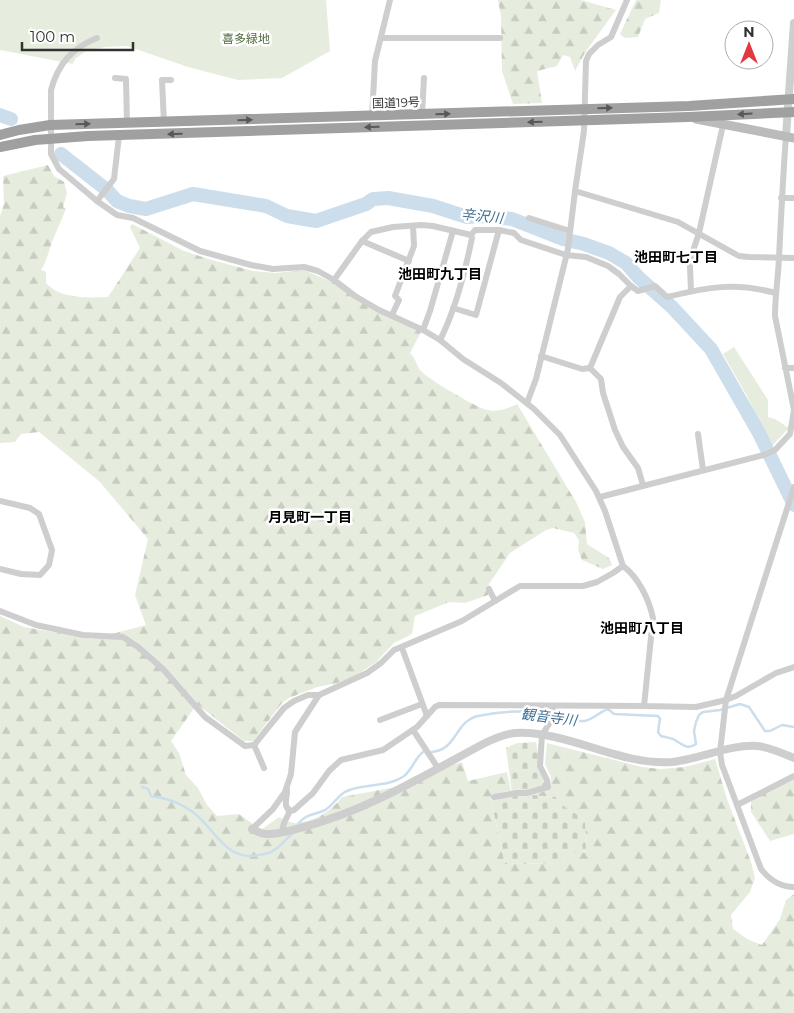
<svg xmlns="http://www.w3.org/2000/svg" width="794" height="1013" font-family="Montserrat,'Noto Sans JP',sans-serif">
	<defs>
		<pattern id="forest-firs" width="22" height="20" patternUnits="userSpaceOnUse" patternTransform="scale(1.25)"><rect width="22" height="20" fill="#e6eddf"/><path d="M5 1l3.5 6h-7zM16 11l3.5 6h-7z" fill="#c6ccc0"/></pattern>
		<pattern id="cemetery-stones" width="16" height="16" patternUnits="userSpaceOnUse" patternTransform="scale(1.25)"><rect width="16" height="16" fill="#e6eddf"/><path d="M2 7V4a2 2 0 0 1 4 0v3zM10 15v-3a2 2 0 0 1 4 0v3z" fill="#c6ccc0"/></pattern>
	</defs>
	<rect width="100%" height="100%" fill="#fff"/>
	<g fill="url(#forest-firs)">
		<polygon points="498,0 581,0 616,10 586,51 575,71 570,57 563,55 557,66 537,71 542,103 513,104 502,71 501,16"/>
		<polygon points="636,0 661,0 659,13 645,19 638,37 625,38 620,34"/>
		<path d="M48 165 54 176 64 182 67 193 63 207 66 209 52 242 45 263 41 270 46 272V283C60 299 88 298 108 297L140 248 130 227 132 224 184 251 212 260 253 271 275 273 304 270 332 282 421 332 410 353C416 359 416 364 420 370 426 378 477 408 487 410 498 412 508 409 517 404L576 502 585 522 587 544 609 558 612 565 603 569 582 560 578 550 579 540 574 533 553 528 546 530 510 553 489 584 488 595 465 603 449 602 415 616 412 634 394 643 376 662 355 676 337 683 317 687 289 698 282 703 253 741H244L197 704 171 741 179 753 186 775 198 788 207 805 217 816 239 814 261 830 279 817C283 819 289 822 294 823 312 823 332 811 342 797L396 787 413 777 462 762 468 781 507 772 511 791 492 795 491 800 505 864 560 863V853H586L585 820 556 801V797L530 796 548 790 551 785V777L545 764 547 743 642 767 660 769 685 767 715 759 727 799 751 862 755 878 750 892 731 915 733 929 749 940 762 945 780 919 786 900 794 894V1013H0V616L24 627 93 639 146 625 135 595 148 539 100 482 39 432 21 434 15 442 0 443V216L4 204 3 176Z"/>
		<polygon points="794,776 794,834 770,841 751,812 751,797"/>
	</g>
	<g fill="url(#cemetery-stones)">
		<polygon points="536,742 540,766 548,787 512,793 506,748 517,743"/>
		<polygon points="520,794 556,797 556,801 585,820 586,853 560,853 560,863 505,864 491,800"/>
	</g>
	<g fill="#e6eddf">
		<polygon points="0,0 326,0 330,51 282,78 238,80 188,67 127,46 105,47 86,51 75,59 73,64 0,50"/>
		<polygon points="734,347 768,400 768,417 775,419 789,428 771,447 747,396 723,354"/>
	</g>
	<g fill="none" stroke-linecap="round" stroke-linejoin="round">
		<g stroke="#ccdeec" stroke-width="2.5">
			<path d="M432 752C457 750 455 721 478 716 501 711 527 710 550 714 561 716 572 722 584 721 593 720 599 712 608 709L614 714 658 716 660 719 658 732 661 736C665 737 670 738 673 739 681 743 687 751 696 744L694 731 696 722 699 715 703 712 720 710 740 704 749 707 765 731H770L782 725 794 727"/>
			<path d="M142 787 148 789 151 796C169 799 179 802 194 813 216 830 226 862 259 855 263 854 268 854 271 852 278 849 285 840 292 834"/>
			<path d="M299 823C306 814 314 815 323 811 333 807 337 795 347 791 364 783 387 788 404 776 412 770 415 758 423 752"/>
		</g>
		<g stroke="#ccdeec" stroke-width="14">
			<polyline points="0,115 11,119"/>
			<polyline points="61,154 107,190 117,201 129,206 146,209 193,194 266,206 287,216 316,221 366,204 373,199 388,198 433,206 467,217 486,216 512,219 563,239 584,244 609,253 626,263 638,277 672,307 711,349 759,433 794,505"/>
		</g>
		<g stroke="#cecece" stroke-width="6">
			<path d="M97 38C72 48 58 64 51 90V154L59 169 97 201 117 215 133 218 200 251 251 265 273 269 304 267 318 271 334 280 355 296 379 310 423 330 440 340 463 359 501 383 534 409 560 435 596 491 605 511 623 566C638 577 649 599 653 618L644 706 696 707 726 700 736 696 776 673 794 667"/>
			<polyline points="381,38 500,38"/>
			<polyline points="115,78 126,79 127,124"/>
			<polyline points="422,114 424,78"/>
			<polyline points="372,117 375,61 390,0"/>
			<polyline points="164,123 162,80 171,80"/>
			<polyline points="575,191 678,222 739,256 749,257 794,258"/>
			<polyline points="781,198 794,198"/>
			<polyline points="97,201 114,179 119,136"/>
			<polyline points="529,218 570,231"/>
			<polyline points="409,261 362,241 371,232 393,227 421,225 433,226 471,235 475,230 499,230 514,233 521,240 566,255 586,257 608,266 619,274 631,286 620,297 590,368 601,379 603,393 615,430 623,447 638,468 643,485"/>
			<polyline points="334,280 362,241"/>
			<path d="M631 286 638 291 655 286 667 297C708 287 734 282 776 293"/>
			<polyline points="691,291 690,266 692,254 699,233 723,125"/>
			<polyline points="453,308 476,315 499,230"/>
			<polyline points="392,315 399,300 395,296 414,246 413,226"/>
			<polyline points="423,330 430,311 453,231"/>
			<path d="M440 340C456 309 465 272 472 238L471 235"/>
			<polyline points="541,356 582,369 590,368"/>
			<polyline points="785,368 794,368"/>
			<polyline points="527,403 536,379 568,249 575,191 584,131 586,61 589,54 598,45 611,37 627,0"/>
			<polyline points="698,434 703,470"/>
			<path d="M794 487 726 700 720 752 722 765 761 869C769 879 780 887 794 887"/>
			<path d="M600 497 764 455 775 450 790 434 794 410 775 316C775 297 778 278 779 258 781 217 783 177 786 136"/>
			<polyline points="0,501 30,508 39,514 52,550 49,565 40,575 21,574 0,569"/>
			<polyline points="489,589 495,601"/>
			<polyline points="0,611 36,625 83,635 123,637 138,647 163,669 205,717 245,746 254,745 284,708 294,701 308,695 319,695 367,673 381,663 394,650 462,621 520,586 583,586 597,582 613,573 623,566"/>
			<polyline points="402,648 427,716"/>
			<polyline points="380,720 422,704"/>
			<polyline points="413,730 438,768"/>
			<polyline points="254,745 264,768"/>
			<path d="M287 789C288 797 282 805 290 811"/>
			<polyline points="494,797 517,793 527,793 548,787 547,780 540,766 542,735 549,724 553,707"/>
			<polyline points="737,805 794,776"/>
			<polyline points="252,829 273,809 285,792 291,774 295,732 319,695"/>
			<polyline points="282,832 284,823 290,811 294,810 313,793 329,771 341,760 383,750 417,727 435,707 439,705 644,706"/>
		</g>
		<g stroke="#cecece" stroke-width="8">
			<polyline points="786,136 794,23"/>
			<path d="M252 829C257 831 261 834 266 834 279 835 292 830 304 827 368 810 425 775 483 744 493 739 504 734 515 733 567 730 620 766 672 762 701 759 729 744 758 746 771 748 782 753 794 758"/>
		</g>
		<polyline stroke="#bbb" stroke-width="9" points="696,119 794,138"/>
		<g stroke="#a0a0a0" stroke-width="10">
			<polyline points="0,135 19,130 50,125 689,106 794,99"/>
			<polyline points="0,147 35,140 88,136 688,117 794,112"/>
		</g>
	</g>
	<defs><path id="oneway-solid" d="M-6-.8H1V-3.2L6.5 0L1 3.2V.8H-6Z" transform="scale(1.25)"/></defs>
	<g fill="#585858">
		<use href="#oneway-solid" transform="translate(605 108) rotate(-2)"/>
		<use href="#oneway-solid" transform="translate(443 114) rotate(-2)"/>
		<use href="#oneway-solid" transform="translate(745 114) rotate(177)"/>
		<use href="#oneway-solid" transform="translate(245 120) rotate(-2)"/>
		<use href="#oneway-solid" transform="translate(535 122) rotate(178)"/>
		<use href="#oneway-solid" transform="translate(83 124) rotate(-1)"/>
		<use href="#oneway-solid" transform="translate(372 127) rotate(178)"/>
		<use href="#oneway-solid" transform="translate(175 134) rotate(178)"/>
	</g>
	<g text-anchor="middle" stroke-width="5" stroke-linejoin="round" paint-order="stroke">
		<g font-size="12" fill="#526c3e" stroke="#fff">
			<text x="246" y="43">喜多緑地</text>
		</g>
		<g font-size="12" fill="#313131" stroke="#fff">
			<text transform="translate(396 103) rotate(-2)" y="4">国道19号</text>
		</g>
		<g font-size="14" font-style="italic" fill="#3f6e92" stroke="#fff">
			<text transform="translate(482 216) rotate(6)" y="5">辛沢川</text>
			<text transform="translate(549 717) rotate(7)" y="5">観音寺川</text>
		</g>
		<g font-size="14" font-weight="bold" fill="#000" stroke="#fff">
			<text x="676" y="262">池田町七丁目</text>
			<text x="440" y="279">池田町九丁目</text>
			<text x="310" y="522">月見町一丁目</text>
			<text x="642" y="633">池田町八丁目</text>
		</g>
	</g>
	<g transform="translate(749 45)"><circle r="24" fill="#ffffff" stroke="#adadad"/>
	<path d="M0-4L9 19L0 12L-9 19Z" fill="#e2393e"/>
	<text y="-8" font-size="14" font-weight="bold" text-anchor="middle" fill="#313131">N</text>
	</g>
	<path d="M22 42v8h111v-8" fill="none" stroke="#313131" stroke-width="2.5"/>
	<text x="30" y="42" font-size="15" fill="#313131" stroke="#ffffff" stroke-width="4" paint-order="stroke">100 m</text>
</svg>
